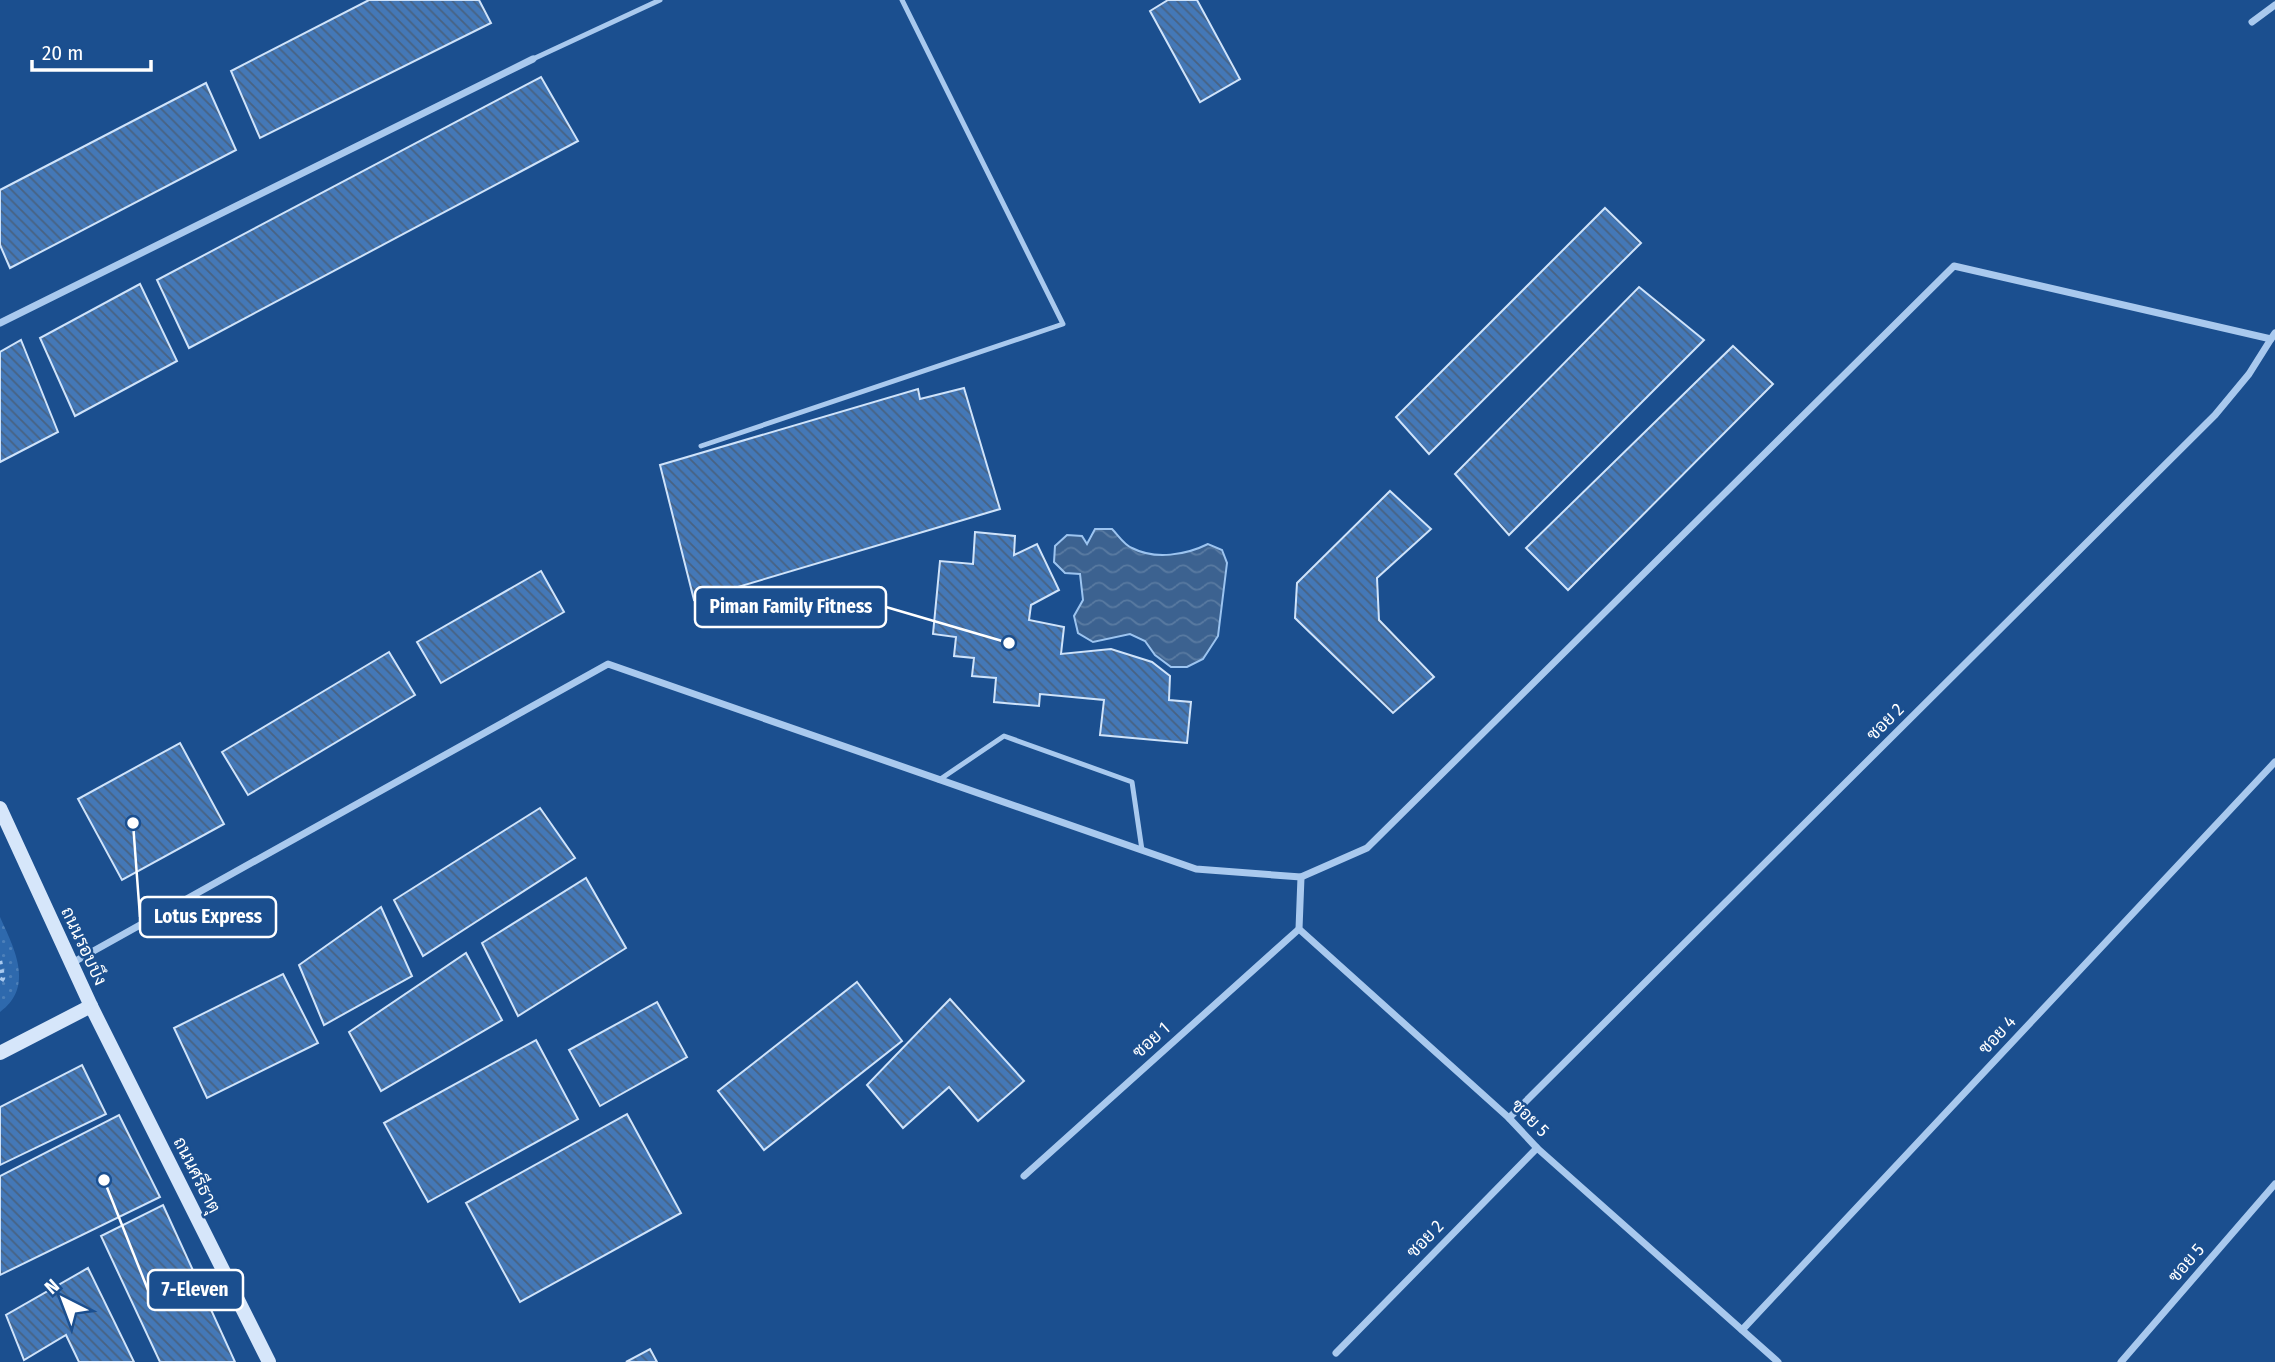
<svg xmlns="http://www.w3.org/2000/svg" width="2275" height="1362" font-family="'Fira Sans Condensed',Sarabun,sans-serif">
	<defs>
		<pattern id="park-dots" width="8" height="8" patternUnits="userSpaceOnUse" patternTransform="scale(1.75)"><rect width="8" height="8" fill="#2e69ad"/><path d="M2 2h.1M6 6h.1" fill="none" stroke="#4d80b9" stroke-width="1.8" stroke-linecap="round"/></pattern>
		<pattern id="water-waves" width="16" height="10" patternUnits="userSpaceOnUse" patternTransform="scale(1.75)"><rect width="16" height="10" fill="#3c6290"/><path d="M0 5q4-4 8 0t8 0" fill="none" stroke="#597aa1"/></pattern>
		<pattern id="building-back-hatch" width="6" height="6" patternUnits="userSpaceOnUse" patternTransform="scale(1.75)"><rect width="6" height="6" fill="#4478b7"/><path d="M-1 5l2 2M0 0l6 6M5-1l2 2" fill="none" stroke="#486282"/></pattern>
	</defs>
	<rect width="100%" height="100%" fill="#1b4f8f"/>
	<path fill="url(#park-dots)" d="M0 917C14 948 35 987 0 1012Z"/>
	<path fill="url(#water-waves)" stroke="#9cc4f0" stroke-width="2" d="M1095 529H1112C1118 535 1124 545 1132 548 1155 560 1186 555 1208 544L1222 550 1227 563 1218 636 1203 659 1187 667H1171L1155 655 1145 641 1130 634 1093 642 1078 633 1074 616 1083 600 1080 574 1065 573 1054 562 1055 546 1067 535 1082 536 1087 544Z"/>
	<g fill="url(#building-back-hatch)" stroke="#cfe3fa" stroke-width="2">
		<polygon points="369,0 479,0 491,23 260,138 231,71"/>
		<polygon points="1168,0 1197,0 1240,79 1200,102 1150,11"/>
		<polygon points="541,77 578,141 189,348 157,280"/>
		<polygon points="206,83 236,150 10,268 0,245 0,190"/>
		<polygon points="1605,208 1641,243 1429,454 1396,417"/>
		<polygon points="140,284 177,361 75,416 40,338"/>
		<polygon points="1639,287 1704,340 1509,535 1455,474"/>
		<polygon points="21,340 58,432 0,462 0,352"/>
		<polygon points="1733,346 1773,384 1568,590 1526,548"/>
		<polygon points="964,388 1000,509 694,600 660,465 918,389 920,399"/>
		<polygon points="1390,491 1431,529 1377,578 1379,620 1434,677 1393,713 1295,618 1297,583"/>
		<polygon points="975,532 1015,536 1014,555 1037,544 1059,590 1031,605 1029,620 1064,627 1061,654 1111,649 1152,662 1170,676 1169,700 1191,702 1187,743 1100,735 1104,700 1040,694 1039,706 994,702 996,678 972,676 974,658 954,656 956,637 933,634 940,561 973,564"/>
		<polygon points="541,571 564,612 441,683 417,642"/>
		<polygon points="389,652 415,695 248,795 222,752"/>
		<polygon points="180,743 224,824 122,880 78,799"/>
		<polygon points="540,808 575,858 423,956 394,900"/>
		<polygon points="586,878 626,948 518,1016 482,943"/>
		<polygon points="381,907 412,976 324,1025 299,965"/>
		<polygon points="466,953 502,1020 381,1091 349,1032"/>
		<polygon points="283,974 318,1043 207,1098 174,1028"/>
		<polygon points="857,982 902,1041 764,1150 718,1091"/>
		<polygon points="950,999 1024,1081 978,1121 949,1087 903,1128 867,1085"/>
		<polygon points="657,1002 687,1057 600,1106 569,1050"/>
		<polygon points="536,1040 578,1119 428,1202 384,1123"/>
		<polygon points="82,1065 106,1114 0,1165 0,1107"/>
		<polygon points="627,1114 681,1213 520,1302 466,1203"/>
		<polygon points="119,1115 160,1197 0,1275 0,1176"/>
		<polygon points="163,1205 235,1362 160,1362 101,1236"/>
		<polygon points="88,1268 134,1362 79,1362 66,1335 24,1360 6,1315"/>
		<polygon points="650,1349 657,1362 626,1362"/>
	</g>
	<g fill="none" stroke-linecap="round" stroke-linejoin="round">
		<polyline stroke="#a9c9ee" stroke-width="4.5" stroke-dasharray="3.5 5" stroke-linecap="butt" points="0,961 3,978 0,983"/>
		<g stroke="#a9c9ee" stroke-width="5">
			<polyline points="533,59 660,0"/>
			<polyline points="701,446 1063,324 902,0"/>
			<polyline points="939,780 1004,736 1132,782 1142,850"/>
		</g>
		<g stroke="#a9c9ee" stroke-width="7">
			<polyline points="2252,22 2275,5"/>
			<polyline points="0,323 533,59"/>
			<polyline points="1301,877 1299,929 1509,1118 1537,1148 1778,1362"/>
			<polyline points="72,963 608,664 1196,869 1301,877 1367,848 1954,266 2271,339 2275,333"/>
			<polyline points="1509,1118 2215,415 2249,374 2271,339"/>
			<polyline points="1024,1176 1299,929"/>
			<polyline points="1742,1330 2275,762"/>
			<polyline points="1336,1353 1537,1148"/>
			<polyline points="2121,1362 2275,1184"/>
		</g>
		<g stroke="#d6e6fa" stroke-width="14">
			<polyline points="0,808 91,1006 269,1362"/>
			<polyline points="0,1053 91,1006"/>
		</g>
	</g>
	<g text-anchor="middle" stroke-width="5" stroke-linejoin="round" paint-order="stroke">
		<g font-size="18" fill="#fff" stroke="#1b4f8f">
			<text transform="translate(1885 722) rotate(-45)" y="6">ซอย 2</text>
			<text transform="translate(84 946) rotate(65)" y="6">ถนนรอบบึง</text>
			<text transform="translate(1997 1035) rotate(-47)" y="6">ซอย 4</text>
			<text transform="translate(1151 1040) rotate(-42)" y="6">ซอย 1</text>
			<text transform="translate(1530 1118) rotate(45)" y="6">ซอย 5</text>
			<text transform="translate(197 1175) rotate(63)" y="6">ถนนศรีธาตุ</text>
			<text transform="translate(1425 1239) rotate(-46)" y="6">ซอย 2</text>
			<text transform="translate(2186 1263) rotate(-49)" y="6">ซอย 5</text>
		</g>
	</g>
	<path fill="none" stroke="#fff" stroke-width="2.5" d="M1009 643L886 607M133 823L140 917M104 1180L148 1290"/>
	<g fill="#fff" stroke="#1b4f8f" stroke-width="2.5">
		<circle cx="1009" cy="643" r="7"/>
		<circle cx="133" cy="823" r="7"/>
		<circle cx="104" cy="1180" r="7"/>
	</g>
	<g fill="#1b4f8f" stroke="#fff" stroke-width="2.5">
		<rect x="695" y="587" width="191" height="40" rx="7"/>
		<rect x="140" y="897" width="136" height="40" rx="7"/>
		<rect x="148" y="1270" width="95" height="40" rx="7"/>
	</g>
	<g font-size="19" text-anchor="middle" font-weight="bold" fill="#fff">
		<text x="791" y="613">Piman Family Fitness</text>
		<text x="208" y="923">Lotus Express</text>
		<text x="195" y="1296">7-Eleven</text>
	</g>
	<g transform="translate(63 1299) rotate(318)" stroke="#1b4f8f" stroke-width="5" paint-order="stroke">
	<path d="M0-5L12 26L0 18L-12 26Z" fill="#ffffff"/>
	<text y="-10" font-size="19" font-weight="bold" text-anchor="middle" fill="#ffffff">N</text>
	</g>
	<path d="M32 60v10h119v-10" fill="none" stroke="#ffffff" stroke-width="3.5"/>
	<text x="42" y="60" font-size="21" fill="#ffffff" stroke="#1b4f8f" stroke-width="5" paint-order="stroke">20 m</text>
</svg>
